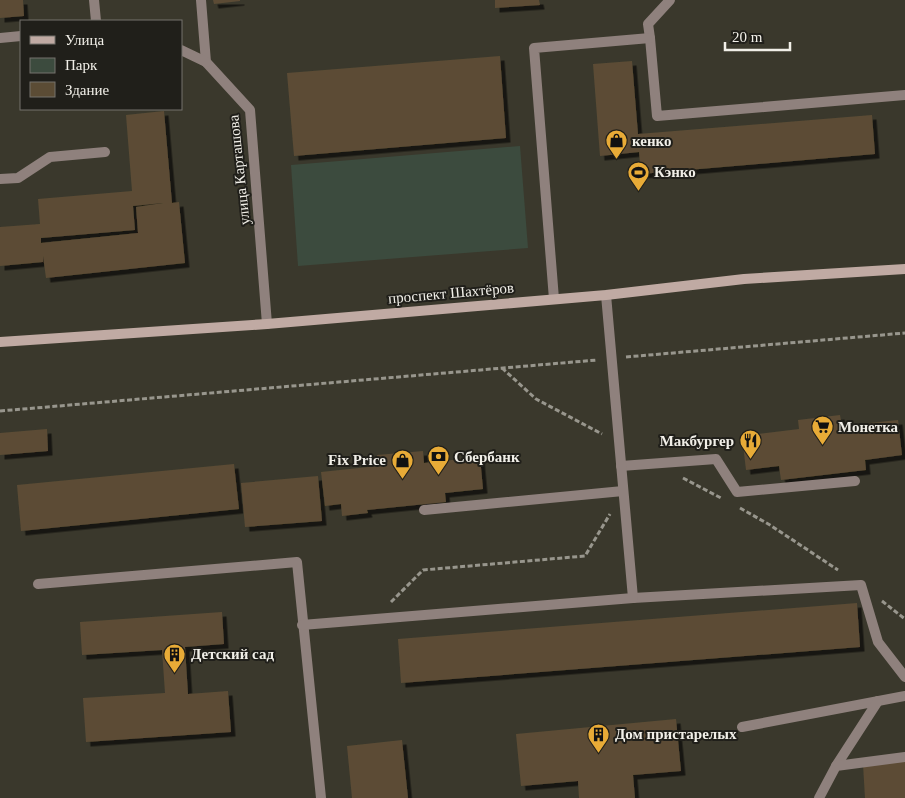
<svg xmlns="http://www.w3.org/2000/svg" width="905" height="798" font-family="Georgia,serif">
	<defs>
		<filter id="shadow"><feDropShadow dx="4.5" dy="4.5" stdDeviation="0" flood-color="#0009"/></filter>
	</defs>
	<rect width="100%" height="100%" fill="#3a382c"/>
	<polygon fill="#3c4b3e" points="520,146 528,248 298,266 291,165"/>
	<g fill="#5b4c35" fill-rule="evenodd" filter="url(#shadow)">
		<polygon points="0,0 23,0 24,16 0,18"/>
		<polygon points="213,0 240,0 240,1 214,4"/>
		<polygon points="495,0 539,0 540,5 495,8"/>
		<polygon points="500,56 506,138 294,156 287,73"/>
		<polygon points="632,61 638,134 872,115 875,154 641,174 639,152 600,156 593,64"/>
		<path d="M164 111 172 203 179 202 185 263 46 278 43 256V262L0 266V227L40 224 38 199 132 191 126 115ZM163 203 136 207 138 233 41 243V238L135 230 133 206Z"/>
		<polygon points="840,415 842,426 898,420 902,455 865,460 866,470 781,480 779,466 746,470 742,436 799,429 798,420"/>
		<polygon points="47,429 48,451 0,455 0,433"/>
		<polygon points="423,451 424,463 480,457 483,489 445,493 446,502 367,510 368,513 342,516 341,504 325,506 321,472 378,466 377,455"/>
		<polygon points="234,464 239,509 21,531 17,485"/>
		<polygon points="318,476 322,521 245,527 241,483"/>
		<polygon points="857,603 860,647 401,683 398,639"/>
		<polygon points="222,612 224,644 185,647 188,694 228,691 231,732 86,742 83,698 165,693 162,650 82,655 80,622"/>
		<polygon points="676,719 681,771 633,775 635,798 579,798 578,781 521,786 516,734"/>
		<polygon points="402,740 408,798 352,798 347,746"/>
		<polygon points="905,760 905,798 865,798 863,764"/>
	</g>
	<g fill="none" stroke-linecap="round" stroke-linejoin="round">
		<g stroke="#98968d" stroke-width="3" stroke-dasharray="5 2.5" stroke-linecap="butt">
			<polyline points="626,357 905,333"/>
			<polyline points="502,368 536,399 602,434"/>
			<polyline points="0,411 597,360"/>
			<polyline points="683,478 721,498"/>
			<polyline points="740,508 770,525 838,570"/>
			<polyline points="882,601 905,619"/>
			<polyline points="391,602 423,570 585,556 610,514"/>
		</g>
		<g stroke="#8f817d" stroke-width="10">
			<polyline points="94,0 96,21"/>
			<polyline points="201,0 206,62 250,110 267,324"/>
			<polyline points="670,0 648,24 650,38 657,116 905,95"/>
			<polyline points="0,38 21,36"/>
			<polyline points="181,50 206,62"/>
			<polyline points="0,179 18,178 50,157 105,152"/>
			<polyline points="554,299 534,48 650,38"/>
			<polyline points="621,466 716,459 737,492 855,481"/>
			<polyline points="424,510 623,491"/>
			<polyline points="38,584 297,562 321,798"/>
			<polyline points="633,598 861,585 878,642 905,677"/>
			<polyline points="302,625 633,598 606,295"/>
			<polyline points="742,727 905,696"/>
			<polyline points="836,766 878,701"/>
			<polyline points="819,798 836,766 905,757"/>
		</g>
		<polyline stroke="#c0aaa3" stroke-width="10" points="0,342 267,324 606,295 744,279 905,269"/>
	</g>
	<defs>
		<symbol id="shop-pin" viewBox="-11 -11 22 30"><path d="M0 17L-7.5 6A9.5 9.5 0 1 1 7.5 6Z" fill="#e8ab37" stroke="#201f1a"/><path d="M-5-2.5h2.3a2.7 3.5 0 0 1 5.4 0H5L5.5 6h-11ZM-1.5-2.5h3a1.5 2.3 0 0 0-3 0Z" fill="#111"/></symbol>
		<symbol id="stadium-pin" viewBox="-11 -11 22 30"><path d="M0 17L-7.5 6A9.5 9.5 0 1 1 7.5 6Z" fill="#e8ab37" stroke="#201f1a"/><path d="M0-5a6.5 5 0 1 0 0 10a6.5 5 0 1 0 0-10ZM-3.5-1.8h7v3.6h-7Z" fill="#111"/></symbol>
		<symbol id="supermarket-pin" viewBox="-11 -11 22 30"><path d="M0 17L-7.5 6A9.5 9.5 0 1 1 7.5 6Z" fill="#e8ab37" stroke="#201f1a"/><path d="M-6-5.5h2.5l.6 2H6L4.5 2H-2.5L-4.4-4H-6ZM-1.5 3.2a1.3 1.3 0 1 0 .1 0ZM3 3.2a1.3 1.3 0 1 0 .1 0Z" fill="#111"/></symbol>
		<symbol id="restaurant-pin" viewBox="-11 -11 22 30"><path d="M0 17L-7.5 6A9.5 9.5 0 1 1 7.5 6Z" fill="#e8ab37" stroke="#201f1a"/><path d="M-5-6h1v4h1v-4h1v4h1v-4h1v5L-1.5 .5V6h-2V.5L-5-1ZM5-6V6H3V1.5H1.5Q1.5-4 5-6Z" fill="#111"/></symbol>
		<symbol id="bank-pin" viewBox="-11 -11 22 30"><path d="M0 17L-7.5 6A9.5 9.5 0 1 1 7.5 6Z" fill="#e8ab37" stroke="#201f1a"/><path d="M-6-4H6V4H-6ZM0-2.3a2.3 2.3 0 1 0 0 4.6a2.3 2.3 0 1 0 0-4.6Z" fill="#111"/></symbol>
		<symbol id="building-pin" viewBox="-11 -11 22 30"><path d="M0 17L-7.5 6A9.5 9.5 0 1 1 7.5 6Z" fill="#e8ab37" stroke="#201f1a"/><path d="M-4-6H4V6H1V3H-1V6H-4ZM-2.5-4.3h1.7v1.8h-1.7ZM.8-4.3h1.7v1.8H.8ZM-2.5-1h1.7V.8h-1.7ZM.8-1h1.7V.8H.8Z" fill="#111"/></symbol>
	</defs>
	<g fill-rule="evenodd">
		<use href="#shop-pin" x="604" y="128" width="25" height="34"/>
		<use href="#stadium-pin" x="626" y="160" width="25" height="34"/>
		<use href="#supermarket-pin" x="810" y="414" width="25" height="34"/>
		<use href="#restaurant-pin" x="738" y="428" width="25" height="34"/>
		<use href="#bank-pin" x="426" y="444" width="25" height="34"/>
		<use href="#shop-pin" x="390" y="448" width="25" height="34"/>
		<use href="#building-pin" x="162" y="642" width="25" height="34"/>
		<use href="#building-pin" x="586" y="722" width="25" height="34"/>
	</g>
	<g text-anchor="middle" stroke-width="4" stroke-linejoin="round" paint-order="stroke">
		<g font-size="15" font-weight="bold" fill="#f1efe8" stroke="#201f1a" text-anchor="start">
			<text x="632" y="146">кенко</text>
			<text x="654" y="177">Кэнко</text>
			<text x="838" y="432">Монетка</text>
			<text x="734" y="446" text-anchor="end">Макбургер</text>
			<text x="454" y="462">Сбербанк</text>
			<text x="386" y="465" text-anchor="end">Fix Price</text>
			<text x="191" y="659">Детский сад</text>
			<text x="615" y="739">Дом пристарелых</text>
		</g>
		<g font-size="15" fill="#f1efe8" stroke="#201f1a">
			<text transform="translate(239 170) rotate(-96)" y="5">улица Карташова</text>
			<text transform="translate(451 293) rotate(-5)" y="5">проспект Шахтёров</text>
		</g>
	</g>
	<rect x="20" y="20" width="162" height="90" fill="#201f1a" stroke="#74726c"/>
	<rect x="30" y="36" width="25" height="8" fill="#c0aaa3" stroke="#74726c"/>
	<text x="65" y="45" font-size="15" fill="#f1efe8">Улица</text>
	<rect x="30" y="58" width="25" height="15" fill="#3c4b3e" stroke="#74726c"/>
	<text x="65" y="70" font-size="15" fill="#f1efe8">Парк</text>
	<rect x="30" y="82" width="25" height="15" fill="#5b4c35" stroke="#74726c"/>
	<text x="65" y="95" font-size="15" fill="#f1efe8">Здание</text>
	<path d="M725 42v8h65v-8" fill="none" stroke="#f1efe8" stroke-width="2.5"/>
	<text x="732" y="42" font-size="15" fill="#f1efe8" stroke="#201f1a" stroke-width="4" paint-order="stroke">20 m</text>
</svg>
